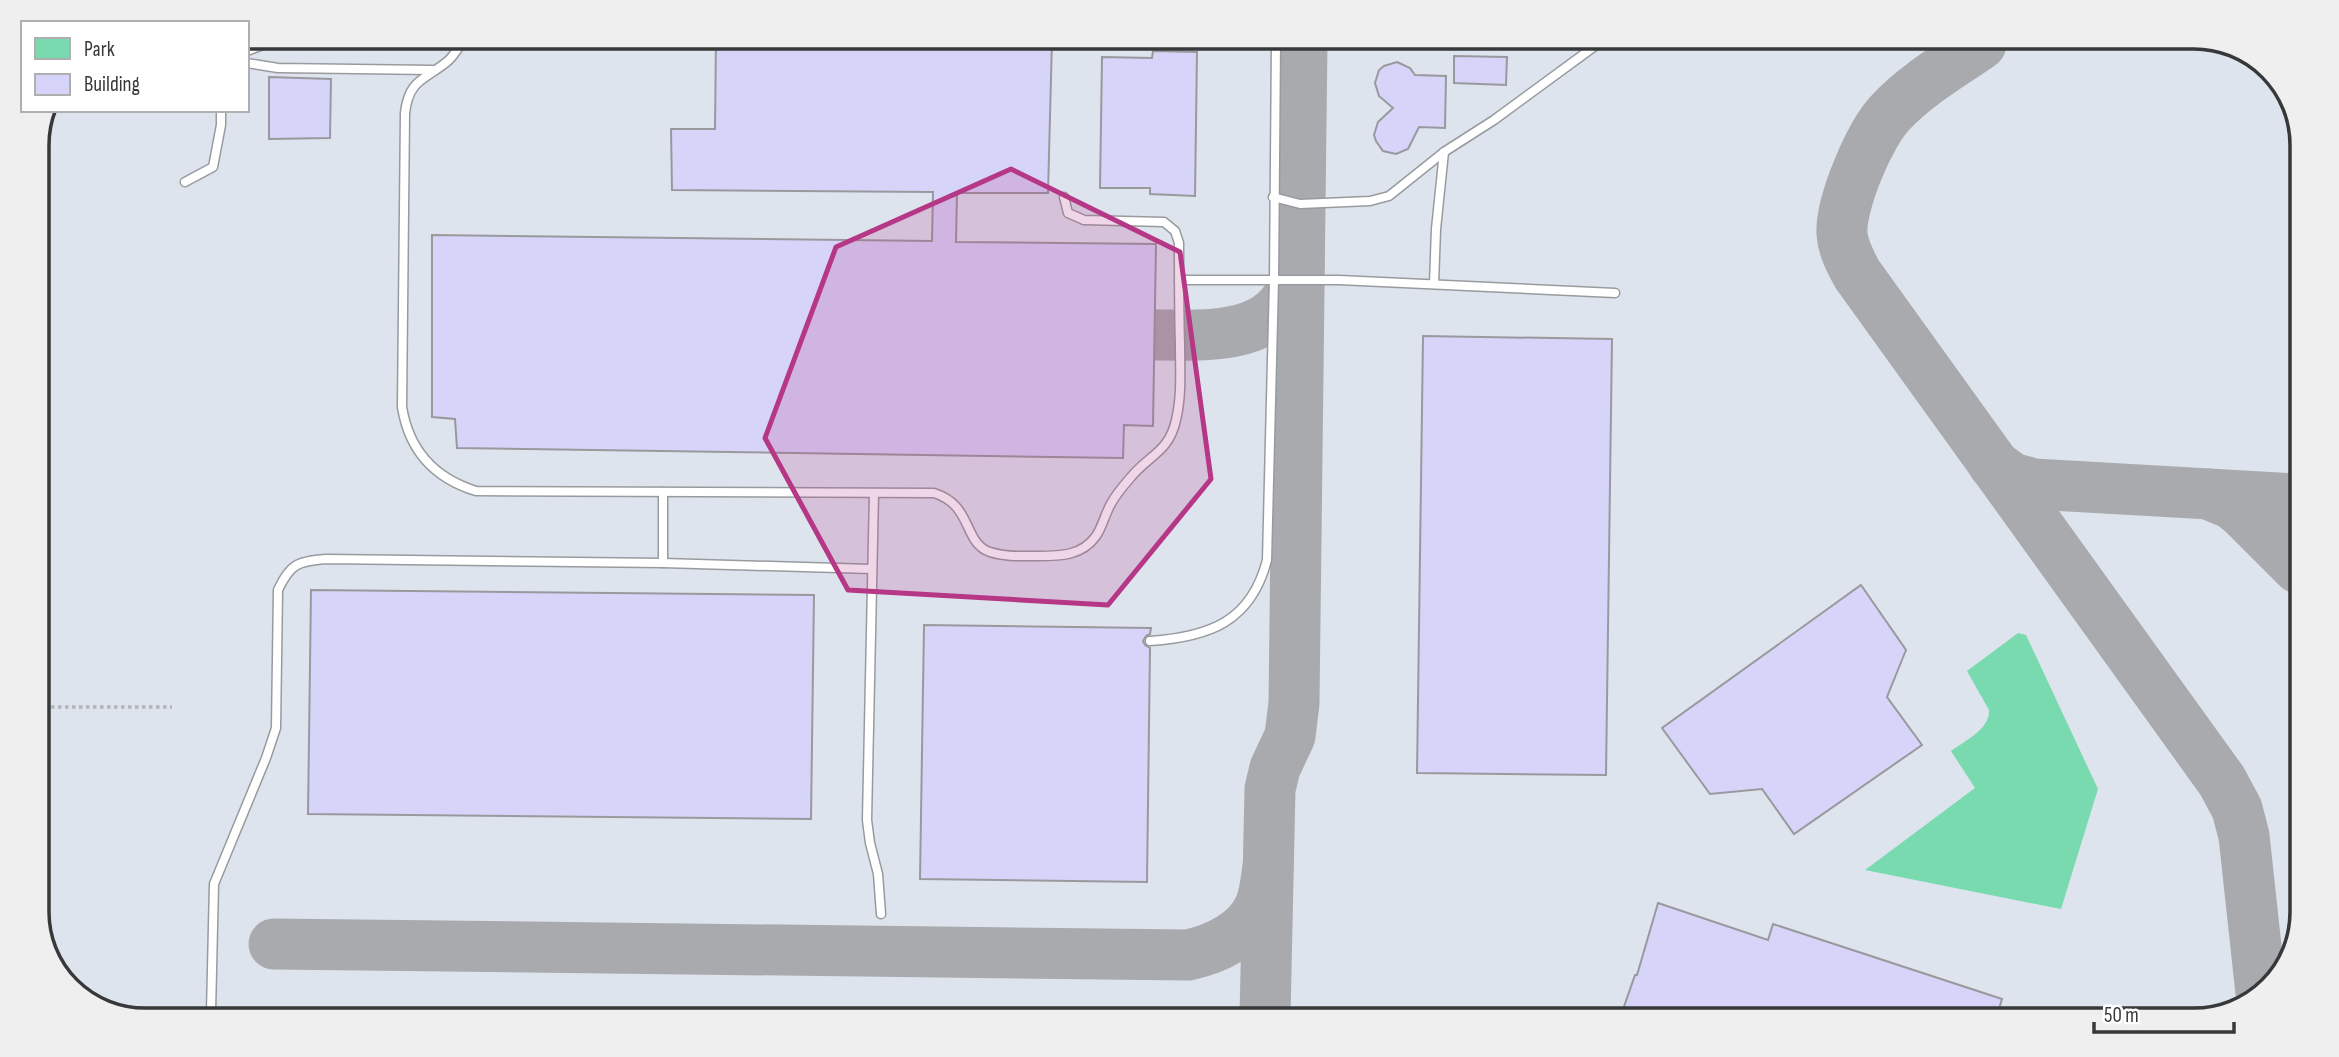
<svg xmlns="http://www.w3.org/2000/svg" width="2339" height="1057" font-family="'Sofia Sans Condensed',sans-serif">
	<rect width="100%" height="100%" fill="#eef1f5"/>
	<polygon fill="#dee4ee" points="247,37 2236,45 2284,84 2302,138 2294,954 2255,1002 2194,1020 103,1012 55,973 37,920 37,138 50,110 247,110"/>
	<path fill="#78daae" d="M2018 633 2026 635 2098 789 2061 909 1865 870 1975 788 1951 751C1966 740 1990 729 1989 710L1967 671Z"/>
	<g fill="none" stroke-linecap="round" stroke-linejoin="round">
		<g stroke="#a8aaad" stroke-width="51">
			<path d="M1981 44C1951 65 1916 85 1891 112 1870 133 1840 204 1842 234 1843 248 1850 261 1857 274L2222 781 2237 809 2244 836 2261 993"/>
			<path d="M1155 335C1214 335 1286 342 1299 264"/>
			<polyline points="1994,465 2012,478 2034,484 2298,499"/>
			<polyline points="2208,494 2232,504 2242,512 2298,568"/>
			<path d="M274 944 1188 955C1216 949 1248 934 1260 906 1265 894 1266 880 1268 867"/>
			<polyline points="1265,1017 1270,789 1275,768 1290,736 1294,703 1302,41"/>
		</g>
	</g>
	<g fill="#d7d4f9" stroke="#99999d" stroke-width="2">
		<polygon points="716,39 1052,40 1048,193 957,193 956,242 1156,244 1153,426 1124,425 1123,458 457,448 455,419 432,417 432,235 932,241 933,192 672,190 671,129 715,129"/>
		<polygon points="1153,51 1197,52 1195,196 1150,194 1150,188 1100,188 1102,57 1152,58"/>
		<polygon points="1454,56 1507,57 1506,85 1454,83"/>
		<polygon points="1397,62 1410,68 1415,75 1446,76 1445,128 1419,127 1408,149 1396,154 1383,151 1376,141 1374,135 1378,122 1393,108 1379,96 1375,83 1379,70 1384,66"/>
		<polygon points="269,77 331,79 330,138 269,139"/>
		<polygon points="1423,336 1612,339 1606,775 1417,773"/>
		<polygon points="1861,585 1906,650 1887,697 1922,745 1794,834 1762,789 1710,794 1662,728"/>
		<polygon points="311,590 814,595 811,819 308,814"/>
		<polygon points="924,625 1151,628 1150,634 1146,636 1143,641 1145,645 1150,648 1147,882 920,879"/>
		<polygon points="1658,903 1768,940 1773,924 2002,999 1996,1019 1620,1018 1635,975 1637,975"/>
	</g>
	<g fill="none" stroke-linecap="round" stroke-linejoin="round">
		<defs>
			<g id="lane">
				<path d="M465 38C460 45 455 54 449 60 426 80 409 78 405 113L402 407C409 450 434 478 476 491L934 493C973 505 963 543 990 552 1005 557 1022 556 1038 556 1060 556 1082 556 1096 536 1103 526 1105 513 1112 502 1117 493 1124 485 1131 477 1149 455 1169 452 1176 420 1182 395 1180 370 1180 345 1179 311 1179 277 1179 243L1175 231 1164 222 1084 220 1068 213 1064 197"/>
				<polyline points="247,51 276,40 461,44"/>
				<polyline points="247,63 278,68 432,70"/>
				<polyline points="185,182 213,167 221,125 221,110"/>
				<polyline points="1273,197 1300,204 1370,201 1389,196 1444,152 1494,120 1599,43"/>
				<polyline points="1179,280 1339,280 1615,293"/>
				<polyline points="1434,284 1436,229 1444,152"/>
				<polyline points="874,493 867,820 870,843 878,874 881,914"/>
				<polyline points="663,563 663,492"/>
				<path d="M1150 641C1209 637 1251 622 1267 560L1274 280 1276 41"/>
				<path d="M211 1012 214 884 266 758 276 728 278 590C290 564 298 561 326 559L663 563 871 569"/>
			</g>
		</defs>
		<use href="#lane" stroke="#989b9e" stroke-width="11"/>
		<polyline stroke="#b2b4b7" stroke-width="3.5" stroke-dasharray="3.5 3.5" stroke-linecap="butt" points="37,707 172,707"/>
		<use href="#lane" stroke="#fff" stroke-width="8"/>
	</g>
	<path fill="#b53786" fill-opacity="0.2" stroke="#b53786" stroke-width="5" stroke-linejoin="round" d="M1011 169 1180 252 1211 479 1108 605 848 590 765 438 836 247Z"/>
	<path d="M0 0H2339V1057H0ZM145 49H2194A96 96 0 0 1 2290 145V912A96 96 0 0 1 2194 1008H145A96 96 0 0 1 49 912V145A96 96 0 0 1 145 49Z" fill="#efefef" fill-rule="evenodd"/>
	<path fill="none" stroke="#373839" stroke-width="3.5" d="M145 49H2194A96 96 0 0 1 2290 145V912A96 96 0 0 1 2194 1008H145A96 96 0 0 1 49 912V145A96 96 0 0 1 145 49Z"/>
	<rect x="21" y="21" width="228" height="91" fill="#ffffff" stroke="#afafb0" stroke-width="2"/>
	<rect x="35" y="38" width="35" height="21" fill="#78daae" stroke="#afafb0" stroke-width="2"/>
	<text x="84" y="56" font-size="21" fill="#373839">Park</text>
	<rect x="35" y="74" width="35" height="21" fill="#d7d4f9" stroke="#afafb0" stroke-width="2"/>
	<text x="84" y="91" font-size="21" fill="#373839">Building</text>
	<path d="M2094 1022v10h140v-10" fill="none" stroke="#373839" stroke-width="3.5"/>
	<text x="2104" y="1022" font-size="21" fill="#373839" stroke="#ffffff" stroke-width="5" paint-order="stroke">50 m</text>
</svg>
